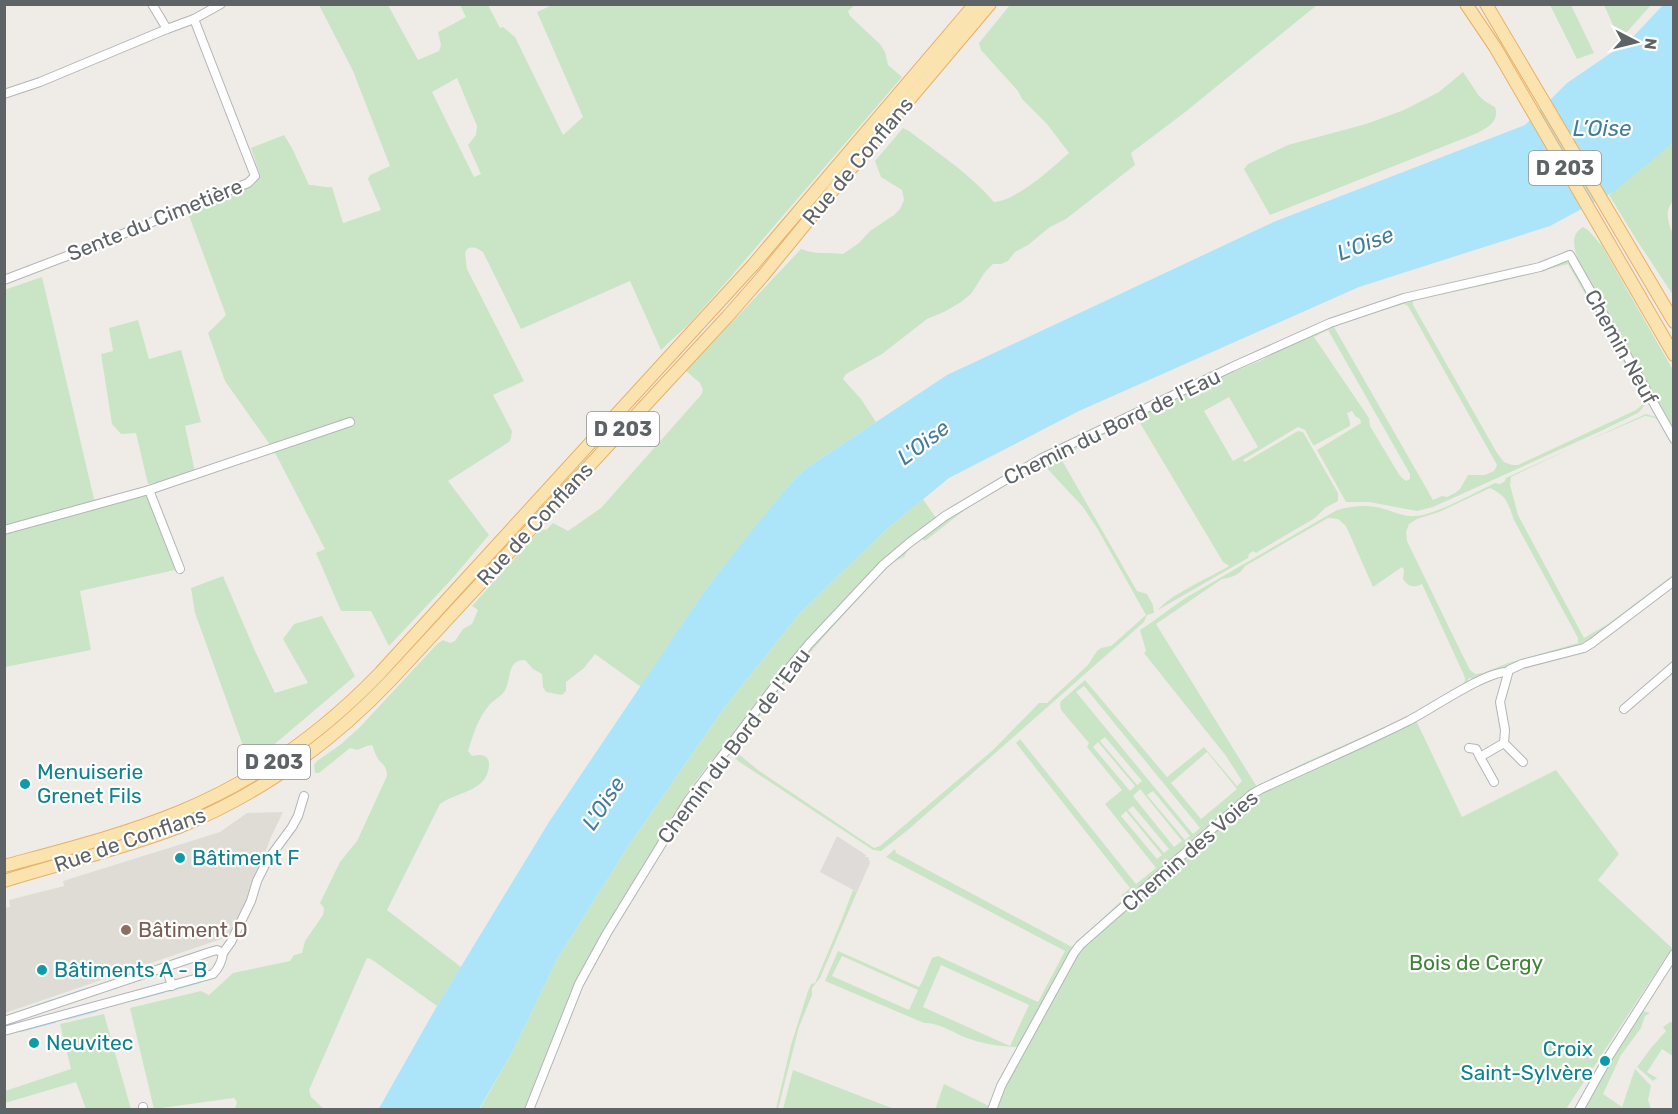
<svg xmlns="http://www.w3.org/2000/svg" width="1678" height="1114" font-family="Rubik,sans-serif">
	<rect width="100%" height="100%" fill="#efece7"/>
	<polygon fill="#dedbd9" points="837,836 866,855 865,857 868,857 870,863 857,892 820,872"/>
	<polygon fill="#dfdcd5" points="283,812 271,837 247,902 230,936 5,1013 4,908 10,907 9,900 64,886 63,881 220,832 247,813"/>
	<g fill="#cae5c5" fill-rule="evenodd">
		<path d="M319 5H388L418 60 439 51 441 45 438 32 466 17 460 5H488L500 28 503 27 515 37 563 135 583 117 537 12 552 5H855L848 11 850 16 880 44 885 52 888 65 902 77 728 280 689 324 661 350 630 281 521 329 483 252C477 248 474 246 467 249L465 253 467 269 524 381 493 395 512 431 511 438 509 442 448 481 489 535 451 580 389 646 371 611H341L316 553 325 549 273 449 225 381 208 333 226 315 188 213 252 186 260 175 251 148 284 135 292 148 309 185C317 185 324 188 332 187L343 223 381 210 368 179 370 175 390 166 353 71ZM457 78 477 126 476 135 468 145 481 174 474 177 432 92Z"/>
		<path d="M1010 5H1317L1184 113 1131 153 1135 165 1066 219 1050 227 1028 245 1015 252 1008 261 1001 264H993L985 272 971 294 961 302 944 312 927 319 882 354 846 374 843 379 861 399 876 422 805 469 793 481 706 589 641 687 595 654 584 668 566 682V691L562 695 546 692 543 687 542 674 533 669 525 660C506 660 512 680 504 692 500 697 494 700 490 704 478 718 473 735 468 751L472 756C477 755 482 754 486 757 489 760 489 761 489 766 487 792 456 792 440 804L387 910 461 967 437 1006 371 959 367 958 309 1090 311 1097 324 1109H235L237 1102 234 1098 154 1109 130 1008 201 991 209 995 233 973 290 961 294 955 302 953 305 941 323 915 324 908 320 903 340 862 357 841 387 776C387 763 379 764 376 755 374 752 374 748 372 745L367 746 357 750 350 748 319 773H315L314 765 317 761 340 745 360 727 437 644 443 640 450 643 455 641 463 629 472 624 478 610 472 606 541 529 546 530 553 523 568 531 601 508 701 395 703 390 700 383 686 371 801 249C815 255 829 252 843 254L859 243 870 231 894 215 900 209 904 200 902 190 881 177 875 161 903 128 909 131C939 154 969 173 994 202 1017 200 1051 169 1069 153L1047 124 1022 99 1018 91 981 50 979 43Z"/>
		<polygon points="1550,5 1571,5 1594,53 1577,59"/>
		<polygon points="1604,5 1651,5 1627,32 1620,38 1616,32"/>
		<path d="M1463 72 1479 96 1486 102 1495 107C1501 123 1482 131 1470 136L1270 215 1244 169 1248 164 1288 145 1366 124 1404 110 1439 92Z"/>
		<path d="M1673 142V201C1664 211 1668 223 1673 234V295L1636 239 1609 195Z"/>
		<path d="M1583 227 1589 231 1602 246 1673 370V429L1634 365 1578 261C1575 249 1569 235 1583 227Z"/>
		<path d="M1565 261 1571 264 1644 391C1647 401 1646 406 1638 413L1601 431 1433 507 1417 511 1369 502H1346L1317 450 1361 423 1360 419 1355 416 1352 411 1347 413 1350 422V426L1315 445H1313L1305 430 1298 427 1243 460 1245 462 1298 431 1303 432 1338 493V501L1325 508 1315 518 1259 551 1256 553 1253 551 1249 554 1248 558 1158 610C1169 595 1211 577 1229 566L1223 562 1137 418 1060 457 1137 591 1147 594 1153 605 1154 613 1147 615 1144 622 908 830 881 851 873 850 738 761 731 754V748L791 669 870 582 923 534 1023 471 1202 385 1262 360 1283 346 1335 323 1383 307ZM1568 264 1642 394 1643 398 1642 405 1636 410 1518 465H1512L1504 462 1497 453 1413 305V301L1503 281ZM1404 304 1408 306 1497 465 1494 471 1485 475H1468L1460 489 1455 493 1447 497 1442 496 1433 500 1334 327 1353 319ZM1328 330 1410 474V479L1406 481 1400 476 1370 426 1369 418 1314 337ZM1229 397 1258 447 1233 461 1204 411ZM1042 463 1083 507 1097 528 1146 615 1111 646 1101 648 1097 651 1088 665 1047 703H1039L993 750 880 846 874 848 758 770 735 751C771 697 813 648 857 600 868 587 888 562 904 557L909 548 921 538 925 541 971 505Z"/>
		<polygon points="42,277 94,499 102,501 148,491 175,570 80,591 91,650 5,667 4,290"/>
		<polygon points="138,320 149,359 181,350 201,422 185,426 196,476 148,484 136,433 121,434 112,424 101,354 113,351 109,328"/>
		<path d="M1646 414 1656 417 1659 419 1673 443V447L1657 419 1652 417 1645 416 1578 445 1511 477 1510 485 1518 515 1584 638 1608 624 1673 575V579L1597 637 1569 648 1519 662 1476 680 1473 681 1471 678 1468 679 1467 685 1414 716 1462 817 1556 770 1619 854 1598 880 1672 948 1566 1109H998L1002 1092 1075 947 1020 1047C1000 1047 983 1044 964 1037 951 1031 938 1023 924 1023L825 981 838 951 919 987 922 982 932 958 938 956 1038 1002 1065 951 886 857 895 849 896 853 1072 947 1122 900V895L1130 888 1016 743 1020 739 1136 884 1156 868 1105 804 1122 790 1087 747 1089 743 1061 710 1060 704 1061 701 1085 680 1167 777 1204 747 1237 786 1242 781 1226 756 1144 653 1146 651 1140 630C1156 620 1170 608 1187 597L1337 510C1353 506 1368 504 1384 509 1395 512 1404 517 1416 516 1435 515 1476 492 1495 483L1500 484 1505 481 1506 478ZM1490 488C1507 496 1508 503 1514 520L1578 638V643L1508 663 1483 673 1475 674 1470 670 1460 650 1407 541 1406 532 1409 524 1417 519 1439 512ZM1328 518 1338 519 1346 526 1373 587 1402 567 1404 570 1403 579C1408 587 1414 588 1422 584L1463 673 1465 678 1464 683 1414 714 1306 762 1257 787 1156 624 1222 579C1231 578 1240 575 1245 566ZM1084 686 1200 828 1193 834 1076 692ZM1105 737 1142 781 1137 785 1100 741ZM1098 742 1135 786 1130 791 1093 747ZM1207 752 1237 789 1201 819 1171 783ZM1140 789 1182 841 1174 847 1133 796ZM1153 791 1190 836 1185 840 1147 795ZM1133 806 1169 849 1164 853 1128 810ZM1126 811 1162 855 1157 859 1121 816ZM842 956 918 990 909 1010 832 976ZM941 965 1029 1005 1010 1046 923 1007Z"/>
		<polygon points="923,499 936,518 885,560 754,707 699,777 684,798 674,819 606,930 527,1109 479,1110 513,1051 556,961 627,848 724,708 800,613 888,528"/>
		<polygon points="223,576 255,651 275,693 308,683 283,639 294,624 322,616 355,676 250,765 195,613 191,588"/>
		<polygon points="853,890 857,892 820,978 812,988 812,995 799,1027 778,1109 776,1109 791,1045 808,991 811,984 815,983 818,976 842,919"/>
		<polygon points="1643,1011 1650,1013 1645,1016 1641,1028 1621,1055 1603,1094 1622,1107 1635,1069 1651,1086 1648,1100 1651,1109 1581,1110 1631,1028"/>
		<polygon points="104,1014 131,1109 86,1109 76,1082 5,1103 5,1091 71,1069 60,1024"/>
		<polygon points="1670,1022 1673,1022 1673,1056 1662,1049 1647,1072 1657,1078 1653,1081 1637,1067 1651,1048 1666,1031 1663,1027"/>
		<polygon points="793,1070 894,1109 783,1109"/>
		<polygon points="944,1084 991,1107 990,1110 935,1110"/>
	</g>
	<polygon fill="#ace5fa" points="1663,5 1673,5 1673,142 1669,146 1615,191 1550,226 1359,287 1079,411 949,478 888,528 800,613 724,708 627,848 556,961 513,1051 479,1109 378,1110 437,1006 549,822 706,589 758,523 793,481 805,469 947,375 1276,221 1525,125 1567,83 1630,40"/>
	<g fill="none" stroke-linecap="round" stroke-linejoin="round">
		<g stroke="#ace5fa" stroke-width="2">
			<polyline points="173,960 205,950"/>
			<polyline points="126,976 156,966"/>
			<polyline points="168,991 200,982"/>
			<polyline points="57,999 89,988"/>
			<polyline points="133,1000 164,992"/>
			<polyline points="30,1008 53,1000"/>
			<polyline points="66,1019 96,1011"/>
			<polyline points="21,1031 55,1022"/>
		</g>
		<defs>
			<g id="street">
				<polyline points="152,4 167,29"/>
				<polyline points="4,94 40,82 167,29 194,19 221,4"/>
				<polyline points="4,280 93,246 248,183 255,176 194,19"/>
				<polyline points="149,490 180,569"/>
				<polyline points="4,530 149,490 350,422"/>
				<polyline points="1624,709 1674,666"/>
				<polyline points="1504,743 1523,762"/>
				<polyline points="1469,748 1476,749 1480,757"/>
				<polyline points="1494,782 1480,757 1504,743 1505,730 1500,702 1509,670 1522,664 1584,648 1592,643 1674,581"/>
				<polyline points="223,953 231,942 251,901 257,881 267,861 292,827 298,816 304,796"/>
				<polyline points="166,966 172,986"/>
				<path d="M4 1021 210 952 217 950 223 953C222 961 219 968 213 974L4 1031"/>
				<polyline points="143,1107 143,1110"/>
				<polyline points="529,1110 579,984 607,933 688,801 781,678 809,644 883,565 909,543 945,516 1042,458 1232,367 1330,323 1404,298 1540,267 1570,255 1674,439"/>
				<path d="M992 1110 1001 1086 1074 953 1080 945 1252 794 1261 789C1310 766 1360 745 1408 721 1430 710 1486 671 1507 672"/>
				<polyline points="1579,1110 1609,1056 1674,954"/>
			</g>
			<g id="primary">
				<polyline points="1466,4 1495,47 1674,355"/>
				<polyline points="1486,4 1674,322"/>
				<path d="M4 866C63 850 123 835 179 812 255 781 323 732 380 673L753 265 975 4"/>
				<path d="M4 881C62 863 122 849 179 827 260 794 331 743 391 680L727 317 762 277 838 184 990 4"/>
			</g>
		</defs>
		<use href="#street" stroke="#b2b5b8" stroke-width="10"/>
		<use href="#primary" stroke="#eaaf65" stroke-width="14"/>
		<use href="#street" stroke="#fff" stroke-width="8"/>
		<use href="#primary" stroke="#fbe3b0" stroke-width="12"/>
	</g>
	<g fill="#0f9aa8" stroke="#fff" stroke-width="2">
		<circle cx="25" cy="784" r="6"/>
		<circle cx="180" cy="858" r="6"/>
		<circle cx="42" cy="970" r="6"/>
		<circle cx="34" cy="1043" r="6"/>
		<circle cx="1605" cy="1061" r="6"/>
	</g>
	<circle fill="#8d6e63" stroke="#fff" stroke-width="2" cx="126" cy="930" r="6"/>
	<g text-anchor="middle" stroke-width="4.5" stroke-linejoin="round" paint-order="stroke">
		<g fill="#fff" stroke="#8e9294" stroke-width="1.5">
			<rect x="1529" y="151" width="72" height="34" rx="4.5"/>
			<rect x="587" y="412" width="72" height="34" rx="4.5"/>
			<rect x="238" y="745" width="72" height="34" rx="4.5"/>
		</g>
		<g font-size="20" font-weight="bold" fill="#5e6366">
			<text x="1565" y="175">D 203</text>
			<text x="623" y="436">D 203</text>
			<text x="274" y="769">D 203</text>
		</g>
		<g font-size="21" fill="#5e6366" stroke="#fff">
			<text transform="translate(858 161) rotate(-50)" y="7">Rue de Conflans</text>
			<text transform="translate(155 220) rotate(-22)" y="7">Sente du Cimetière</text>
			<text transform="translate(1621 347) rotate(61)" y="7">Chemin Neuf</text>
			<text transform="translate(1112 427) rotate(-26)" y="7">Chemin du Bord de l'Eau</text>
			<text transform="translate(535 524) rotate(-47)" y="7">Rue de Conflans</text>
			<text transform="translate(734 746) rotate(-53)" y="7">Chemin du Bord de l'Eau</text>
			<text transform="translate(130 840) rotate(-19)" y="7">Rue de Conflans</text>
			<text transform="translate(1190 851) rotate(-41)" y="7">Chemin des Voies</text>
		</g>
		<g font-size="21" fill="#0d838f" stroke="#fff" text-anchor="start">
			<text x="37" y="779">Menuiserie<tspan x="37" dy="24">Grenet Fils</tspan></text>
			<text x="192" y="865">Bâtiment F</text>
			<text x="54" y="977">Bâtiments A - B</text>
			<text x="46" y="1050">Neuvitec</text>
			<text x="1593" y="1056" text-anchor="end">Croix<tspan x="1593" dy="24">Saint-Sylvère</tspan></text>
		</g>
		<g font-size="21" fill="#785e54" stroke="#fff" text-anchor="start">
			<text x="138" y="937">Bâtiment D</text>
		</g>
		<g font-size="21" fill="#41823a" stroke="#fff">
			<text x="1476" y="970">Bois de Cergy</text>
		</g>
		<g font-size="22" font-style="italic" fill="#427c9b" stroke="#fff">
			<text x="1602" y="136">L’Oise</text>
			<text transform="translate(1365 243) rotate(-21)" y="8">L'Oise</text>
			<text transform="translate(923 442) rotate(-37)" y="8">L'Oise</text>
			<text transform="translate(603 803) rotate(-57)" y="8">L'Oise</text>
		</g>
	</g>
	<rect width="1678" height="1114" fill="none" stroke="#5e6366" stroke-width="12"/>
	<g transform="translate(1636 42) rotate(97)" stroke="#ffffff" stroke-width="4.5" paint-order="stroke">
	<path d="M0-4.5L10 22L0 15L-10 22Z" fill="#5e6366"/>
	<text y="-9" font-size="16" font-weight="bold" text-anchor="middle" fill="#5e6366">N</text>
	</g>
</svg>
